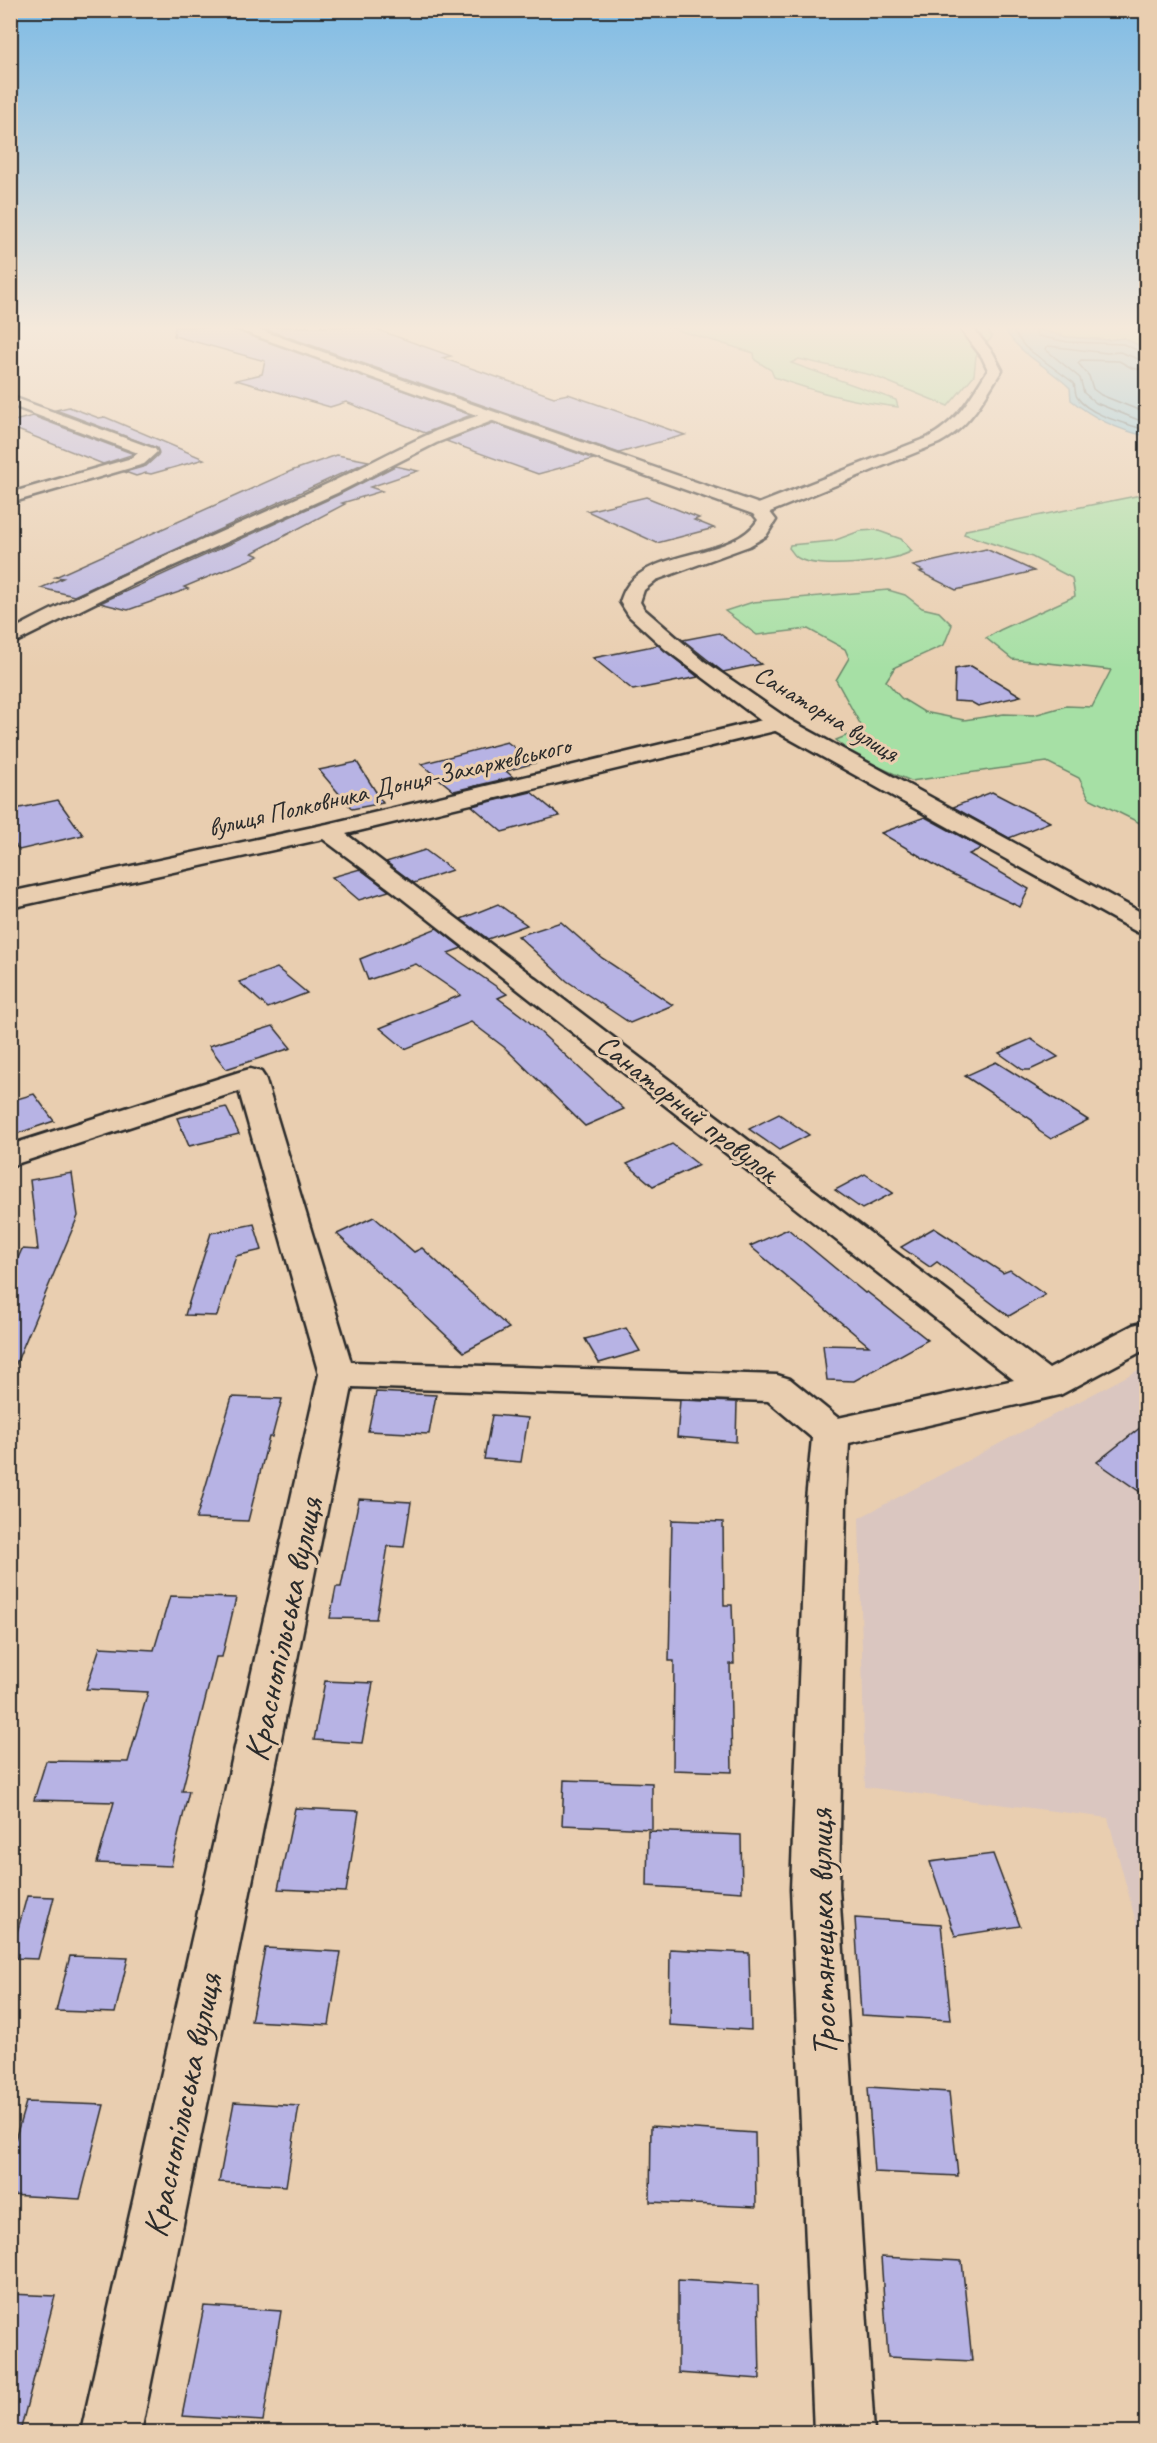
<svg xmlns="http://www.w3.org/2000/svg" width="1157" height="2443" font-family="Caveat,sans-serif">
	<rect width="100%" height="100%" fill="#e9ceb0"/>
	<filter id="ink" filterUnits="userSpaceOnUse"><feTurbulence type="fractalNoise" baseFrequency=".0167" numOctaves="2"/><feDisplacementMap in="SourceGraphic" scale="12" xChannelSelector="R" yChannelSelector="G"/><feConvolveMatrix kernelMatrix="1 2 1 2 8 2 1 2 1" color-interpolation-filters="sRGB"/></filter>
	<g filter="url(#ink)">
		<polygon fill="#dac6c0" points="1146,1366 1146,1959 1108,1818 865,1787 859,1518"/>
		<g fill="#a6e0a5" stroke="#688668" stroke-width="1.5">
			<path d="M667 327H986L992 337 976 356 974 375 948 406 871 375 799 359 791 363 896 400 898 407C855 402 815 392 774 377L771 370 755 360 754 353Z"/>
			<polygon points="1029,327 1146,327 1146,349 1124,338 1108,340 1067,337"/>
			<polygon points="1146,494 1146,826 1089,798 1079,778 1047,762 911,781 858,758 836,740 863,729 836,680 849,658 845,649 808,629 757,635 725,611 753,602 888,590 905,595 922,608 939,612 952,625 944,645 895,667 886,681 901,698 924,712 964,720 1004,714 1034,715 1066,706 1092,707 1111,670 1012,659 986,638 1000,630 1075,596 1072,578 1032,557 964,534 966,530"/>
			<path d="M876 530 901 539 912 551C893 563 817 570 798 558 794 556 792 551 789 548L790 545 833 541 860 531Z"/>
		</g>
		<path fill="#80c5e1" stroke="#5e8798" stroke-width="1.5" d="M1003 327H1029L1067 337 1108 340 1124 338 1146 349V436C1118 430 1093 418 1071 400L1070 388C1048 366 1019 355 1003 327Z"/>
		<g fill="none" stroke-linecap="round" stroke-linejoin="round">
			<g stroke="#4d6974" stroke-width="1.5">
				<path d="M1010 327 1025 347 1074 383C1075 387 1075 394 1077 397 1088 415 1127 424 1146 430"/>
				<polyline points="1034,327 1038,336 1068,342 1123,344 1146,354"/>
				<polyline points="1146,362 1120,352 1107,353 1048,346 1045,349 1080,378 1084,393 1096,403 1146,423"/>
				<polyline points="1146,371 1132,368 1119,361 1081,360 1078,363 1089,376 1093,389 1101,395 1146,413"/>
			</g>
		</g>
		<g fill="#b7b3e4" stroke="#2b2b2b" stroke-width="1.5">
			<polygon points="175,327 229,327 471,415 425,433 346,402 330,407 236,380 262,374 265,361 174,336"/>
			<polygon points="259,327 370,327 451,356 442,358 554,397 568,394 685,435 619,453"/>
			<polygon points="69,407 99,418 105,417 204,459 151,474 146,473 136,476 125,472 146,466 159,454 157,448 56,410"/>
			<polygon points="33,416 134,454 103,464 10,427 10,422"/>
			<polygon points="493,423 594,459 538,474 446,441"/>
			<polygon points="337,455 369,461 74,596 41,588 63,578 55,577 291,471"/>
			<polygon points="395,466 418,471 370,487 382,491 342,503 345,504 252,553 259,556 184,587 188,589 128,610 100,603 338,495"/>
			<polygon points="646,497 699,518 694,520 714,528 657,543 587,511"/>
			<polygon points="986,549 1034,571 956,590 920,572 923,571 913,566"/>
			<polygon points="719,633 761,664 723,672 683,640"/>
			<polygon points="658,645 698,677 633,690 593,658"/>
			<polygon points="971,666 1021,696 978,706 971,702 954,701 955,669"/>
			<polygon points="507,742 535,763 506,771 513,777 454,791 421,764"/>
			<polygon points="357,762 383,803 352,809 319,770"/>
			<polygon points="531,792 560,816 502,832 472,806"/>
			<polygon points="992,792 1050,822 1009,838 953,807"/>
			<polygon points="58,800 83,835 19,850 10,838 10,810"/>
			<polygon points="925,817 982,848 969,854 1029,889 1020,907 950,874 881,833"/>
			<polygon points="425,850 452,870 414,883 386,862"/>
			<polygon points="360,869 389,891 359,900 332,877"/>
			<polygon points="498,904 527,925 488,939 461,919"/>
			<polygon points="561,922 602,958 673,1005 630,1023 567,981 518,936"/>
			<polygon points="437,928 462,948 448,953 507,994 498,998 526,1019 624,1109 585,1126 504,1047 471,1022 405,1049 380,1028 461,995 416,964 368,980 360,959"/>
			<polygon points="277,968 307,993 268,1008 239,982"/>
			<polygon points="273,1026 291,1048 226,1069 209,1046"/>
			<polygon points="1031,1039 1058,1057 1030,1070 1023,1070 999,1053"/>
			<polygon points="996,1062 1052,1097 1088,1120 1051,1139 1039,1131 1032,1120 965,1076"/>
			<polygon points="34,1094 54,1121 10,1136 10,1101"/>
			<polygon points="226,1107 239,1134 189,1146 177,1118"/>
			<polygon points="779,1114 809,1135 779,1150 749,1129"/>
			<polygon points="672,1144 699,1165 653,1186 627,1164"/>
			<polygon points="72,1173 78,1216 10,1378 10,1276 22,1249 38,1250 30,1180"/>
			<polygon points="865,1174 893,1193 862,1209 835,1190"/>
			<polygon points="374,1217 414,1252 422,1248 509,1328 464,1352 337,1234"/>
			<polygon points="254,1224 262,1250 236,1256 217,1316 185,1315 211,1233"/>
			<polygon points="934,1228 1003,1273 1010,1270 1045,1295 1009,1316 937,1262 930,1267 901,1247"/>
			<polygon points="788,1229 865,1293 867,1292 928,1340 854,1381 827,1380 823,1345 869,1346 750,1246"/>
			<polygon points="626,1328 640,1351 599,1363 585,1339"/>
			<polygon points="376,1392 436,1395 429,1434 368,1431"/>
			<polygon points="232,1397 282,1399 272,1437 269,1437 248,1521 196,1519"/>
			<polygon points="680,1400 737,1402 736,1442 677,1437"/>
			<polygon points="492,1415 528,1418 521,1462 484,1459"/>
			<polygon points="1146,1423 1146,1496 1097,1462"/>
			<polygon points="359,1499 411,1502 404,1547 388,1546 376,1619 330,1618 336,1587 341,1587"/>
			<polygon points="672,1520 723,1522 724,1605 732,1605 734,1664 730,1664 732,1772 673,1770 674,1661 669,1661"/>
			<polygon points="170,1596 236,1598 222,1657 216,1657 182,1791 189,1791 171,1866 97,1863 114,1802 34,1800 46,1761 128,1762 148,1692 86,1689 100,1647 154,1650"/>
			<polygon points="325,1681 373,1683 362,1743 314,1740"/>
			<polygon points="564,1780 652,1783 652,1829 562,1825"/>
			<polygon points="295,1808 359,1811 346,1892 278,1889"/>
			<polygon points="648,1831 741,1835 742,1892 647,1886"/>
			<polygon points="993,1854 1020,1926 955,1936 930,1862"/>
			<polygon points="27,1896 54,1897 38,1959 10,1958"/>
			<polygon points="855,1918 941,1924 951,2020 861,2015"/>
			<polygon points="265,1948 341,1952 329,2025 251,2021"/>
			<polygon points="670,1949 749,1953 751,2030 669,2025"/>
			<polygon points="70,1956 128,1958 115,2013 56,2011"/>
			<polygon points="868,2087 949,2092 958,2176 874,2172"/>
			<polygon points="26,2102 104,2105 80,2199 10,2195 10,2157"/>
			<polygon points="234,2102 299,2106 286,2186 219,2182"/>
			<polygon points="651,2126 755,2133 756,2207 650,2202"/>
			<polygon points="881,2257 962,2261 972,2361 888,2357"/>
			<polygon points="678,2280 758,2285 760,2379 678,2373"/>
			<polygon points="10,2294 55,2296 20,2432 10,2431"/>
			<polygon points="204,2306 281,2311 263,2421 182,2416"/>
		</g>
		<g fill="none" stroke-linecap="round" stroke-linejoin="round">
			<defs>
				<g id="minor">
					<path d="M959 327H972L993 353 1002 370C983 399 971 426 939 443L765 514H753L750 510 753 506 929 437C960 419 969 399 988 370L982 357Z"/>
					<polygon points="10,396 155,449 157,452 144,464 10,503 10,493 132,458 138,453 10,405"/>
					<path d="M492 412 499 416 497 419 436 443 337 493 135 583 10 645V631C113 576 220 534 325 485 380 460 433 426 492 412Z"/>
					<polygon points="779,716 787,718 790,723 787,728 346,834 1049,1369 1133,1325 1146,1322 1146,1349 1060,1395 849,1443 846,1500 839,1889 874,2432 814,2432 791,1889 806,1500 812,1438 768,1401 352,1387 141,2432 81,2432 319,1374 239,1091 10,1166 10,1145 239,1072 250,1069 261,1072 265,1078 351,1362 777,1375 790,1379 838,1418 1014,1380 394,892 323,839 10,908 10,892 327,824"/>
				</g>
				<path id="secondary" d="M231 327H251L765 506 776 520 766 536 749 546 656 580 644 590 640 602 644 609 704 661 788 719 1146 915V934L1137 932 772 729 665 649 629 616 620 602C622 596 624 590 628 585 657 548 733 559 758 520L753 514Z"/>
			</defs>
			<use href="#minor" stroke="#2b2b2b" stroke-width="5"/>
			<use href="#secondary" stroke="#2b2b2b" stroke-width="5"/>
			<use href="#minor" fill="#e9ceb0" fill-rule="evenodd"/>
			<use href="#secondary" fill="#e9ceb0" fill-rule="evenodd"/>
		</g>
	</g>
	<linearGradient id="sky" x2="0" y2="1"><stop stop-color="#7ebbe5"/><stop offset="0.49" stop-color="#f5e9db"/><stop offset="1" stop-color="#f5e9db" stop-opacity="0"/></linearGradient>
	<rect width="1157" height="669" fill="url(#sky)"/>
	<g text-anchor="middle" stroke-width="6" stroke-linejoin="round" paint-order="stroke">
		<g font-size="26" fill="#2b2b2b" stroke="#e9ceb0">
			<text transform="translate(827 713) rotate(31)" y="9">Санаторна вулиця</text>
			<text transform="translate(389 786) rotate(-13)" y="9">вулиця Полковника Донця-Захаржевського</text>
		</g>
		<g font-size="30" fill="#2b2b2b" stroke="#e9ceb0">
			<text transform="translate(688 1108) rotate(38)" y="10">Санаторний провулок</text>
		</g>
		<g font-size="36" fill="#2b2b2b" stroke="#e9ceb0">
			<text transform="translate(282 1629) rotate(-78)" y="13">Краснопільська вулиця</text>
			<text transform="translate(821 1933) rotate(-91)" y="13">Тростянецька вулиця</text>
			<text transform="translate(181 2105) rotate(-78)" y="13">Краснопільська вулиця</text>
		</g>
	</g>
	<rect width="1157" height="2443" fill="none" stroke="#e9ceb0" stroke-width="36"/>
	<rect x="18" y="18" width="1121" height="2407" fill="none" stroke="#2b2b2b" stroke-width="2" filter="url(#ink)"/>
</svg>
